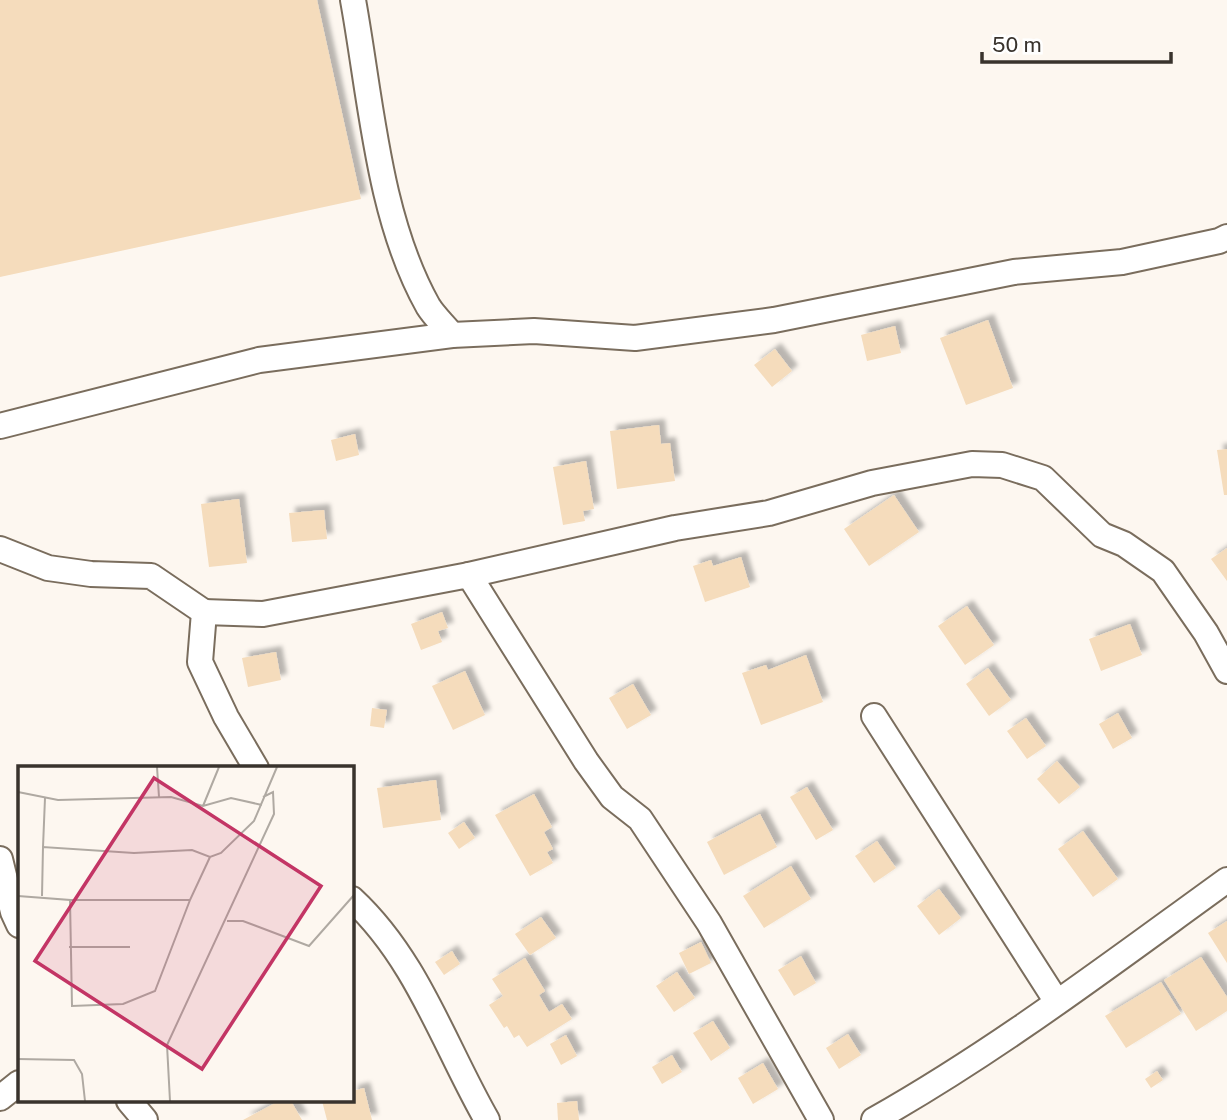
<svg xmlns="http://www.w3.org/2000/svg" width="1227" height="1120" font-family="'Public Sans',sans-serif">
	<defs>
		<filter id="shadow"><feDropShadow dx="6" dy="-6" stdDeviation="2" flood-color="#0004"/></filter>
	</defs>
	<rect width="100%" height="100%" fill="#fdf7f0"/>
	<g fill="#f5dcbc" filter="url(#shadow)">
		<polygon points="0,0 317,0 361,199 0,277"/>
		<polygon points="988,320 1013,388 966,405 940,338"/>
		<polygon points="895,326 901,353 867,361 861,335"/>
		<polygon points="775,349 792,371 772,387 754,365"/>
		<polygon points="659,425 661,444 670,443 675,481 617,489 610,431"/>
		<polygon points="355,434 359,455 336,461 331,440"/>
		<polygon points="1227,449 1227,495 1224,495 1217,450"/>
		<polygon points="586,461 594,509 583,511 585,521 563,525 553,467"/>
		<polygon points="894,495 919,532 869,566 844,529"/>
		<polygon points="239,499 247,563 209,567 201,504"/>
		<polygon points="324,510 327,539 292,542 289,513"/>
		<polygon points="1227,548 1227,581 1211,559"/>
		<polygon points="741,557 750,587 705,602 693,566 711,560 713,566"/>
		<polygon points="967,606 994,645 965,665 938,626"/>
		<polygon points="442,612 448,628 438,631 442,642 421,650 411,624"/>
		<polygon points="1130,624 1142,655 1101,671 1089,639"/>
		<polygon points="276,652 281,680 248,687 242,658"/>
		<polygon points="806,655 823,702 761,725 742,673 766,665 768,670"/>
		<polygon points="988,668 1011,700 989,716 966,684"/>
		<polygon points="465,671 485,715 453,730 432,686"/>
		<polygon points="633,684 651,715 627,729 609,698"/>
		<polygon points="372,708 387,710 384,728 370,726"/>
		<polygon points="1118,713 1132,738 1113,749 1099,724"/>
		<polygon points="1026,718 1046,746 1027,759 1007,731"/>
		<polygon points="1057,761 1080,787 1059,804 1037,779"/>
		<polygon points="436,780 441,820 383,828 377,788"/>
		<polygon points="807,787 833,830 816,840 790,797"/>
		<polygon points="534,794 552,827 544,832 553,849 547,852 553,863 530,876 495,815"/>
		<polygon points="760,814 777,847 724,875 707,842"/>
		<polygon points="464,822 475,838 459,849 448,833"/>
		<polygon points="1083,831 1118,879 1093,897 1058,849"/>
		<polygon points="877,841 896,868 874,883 855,856"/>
		<polygon points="791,866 811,899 764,928 743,896"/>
		<polygon points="939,889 961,918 939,935 917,906"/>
		<polygon points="541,917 556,938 530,955 515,934"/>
		<polygon points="1227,921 1227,963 1208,933"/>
		<polygon points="701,942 711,963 689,974 679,953"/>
		<polygon points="452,951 460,964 444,975 435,962"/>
		<polygon points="801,956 816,983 794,996 778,970"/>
		<polygon points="1201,957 1227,997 1227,1011 1196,1031 1164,980"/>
		<polygon points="525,958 545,991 539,995 549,1012 562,1004 572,1019 527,1047 519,1035 514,1038 507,1026 504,1028 489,1005 503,996 492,979"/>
		<polygon points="677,972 695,998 674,1012 656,986"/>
		<polygon points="1161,982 1181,1014 1126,1048 1105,1016"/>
		<polygon points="713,1021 730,1048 711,1061 693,1033"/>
		<polygon points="848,1034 861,1055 839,1069 826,1048"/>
		<polygon points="566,1035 577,1056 561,1065 550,1044"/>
		<polygon points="672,1055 682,1072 662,1084 652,1067"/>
		<polygon points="763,1063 778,1089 753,1104 738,1078"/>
		<polygon points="1157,1071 1163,1080 1151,1088 1145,1079"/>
		<polygon points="364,1088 372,1120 327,1120 322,1101 352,1101 352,1091"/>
		<polygon points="279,1101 291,1101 302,1120 243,1120"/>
		<polygon points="577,1101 579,1120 558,1120 557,1103"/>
	</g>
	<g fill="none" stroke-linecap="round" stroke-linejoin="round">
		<defs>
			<g id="minor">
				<path d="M353 0C371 99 378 217 428 306 434 316 444 325 452 335"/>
				<polyline points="0,426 259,360 452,335 534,331 635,338 774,320 1014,272 1122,262 1219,241 1227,237"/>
				<polyline points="0,549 48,568 91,574 151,576 204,612 200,662 226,717 256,768"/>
				<polyline points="469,575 675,528 769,513 872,483 972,464 1002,465 1043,478 1102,535 1124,544 1163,571 1206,633 1227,671"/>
				<polyline points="204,612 263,614 469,575 586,761 612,797 640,819 709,923 821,1120"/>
				<polyline points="874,716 1057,1002"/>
				<polyline points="0,859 13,912 19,925"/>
				<path d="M352 899C417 959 444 1045 487 1120"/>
				<polyline points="0,1098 19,1083"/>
				<polyline points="129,1101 145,1120"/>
				<path d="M874 1120C998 1050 1112 963 1227 880"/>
			</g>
		</defs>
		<use href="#minor" stroke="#7a6d5d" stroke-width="28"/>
		<use href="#minor" stroke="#fff" stroke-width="24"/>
	</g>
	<g transform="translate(18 766)">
		<rect width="336" height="336" fill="#fdf7f0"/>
		<path fill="none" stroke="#afa9a2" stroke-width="2" d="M139 1 141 31M0 26 40 34 153 31 185 40 213 32 244 39M185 40 201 1M25 81 27 32M0 130 52 134 54 240 105 238 137 225 172 134M24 130 25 81 116 87 174 84 192 91 203 87 236 55 259 1M52 134H172L192 91M209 155H225L291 180 336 129M51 181H112M0 293 56 294 64 308 67 335M152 335 149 279 256 48 255 26 245 31"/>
		<path fill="#c33565" fill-opacity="0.15" stroke="#c33565" stroke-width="3.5" d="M136 12 303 120 184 303 17 195Z"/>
		<rect width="336" height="336" fill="none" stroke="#39332d" stroke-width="3.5"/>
	</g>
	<path d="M982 52v10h189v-10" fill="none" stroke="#39332d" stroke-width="3.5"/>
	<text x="992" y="52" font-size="21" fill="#39332d" stroke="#ffffff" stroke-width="5" paint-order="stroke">50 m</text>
</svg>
